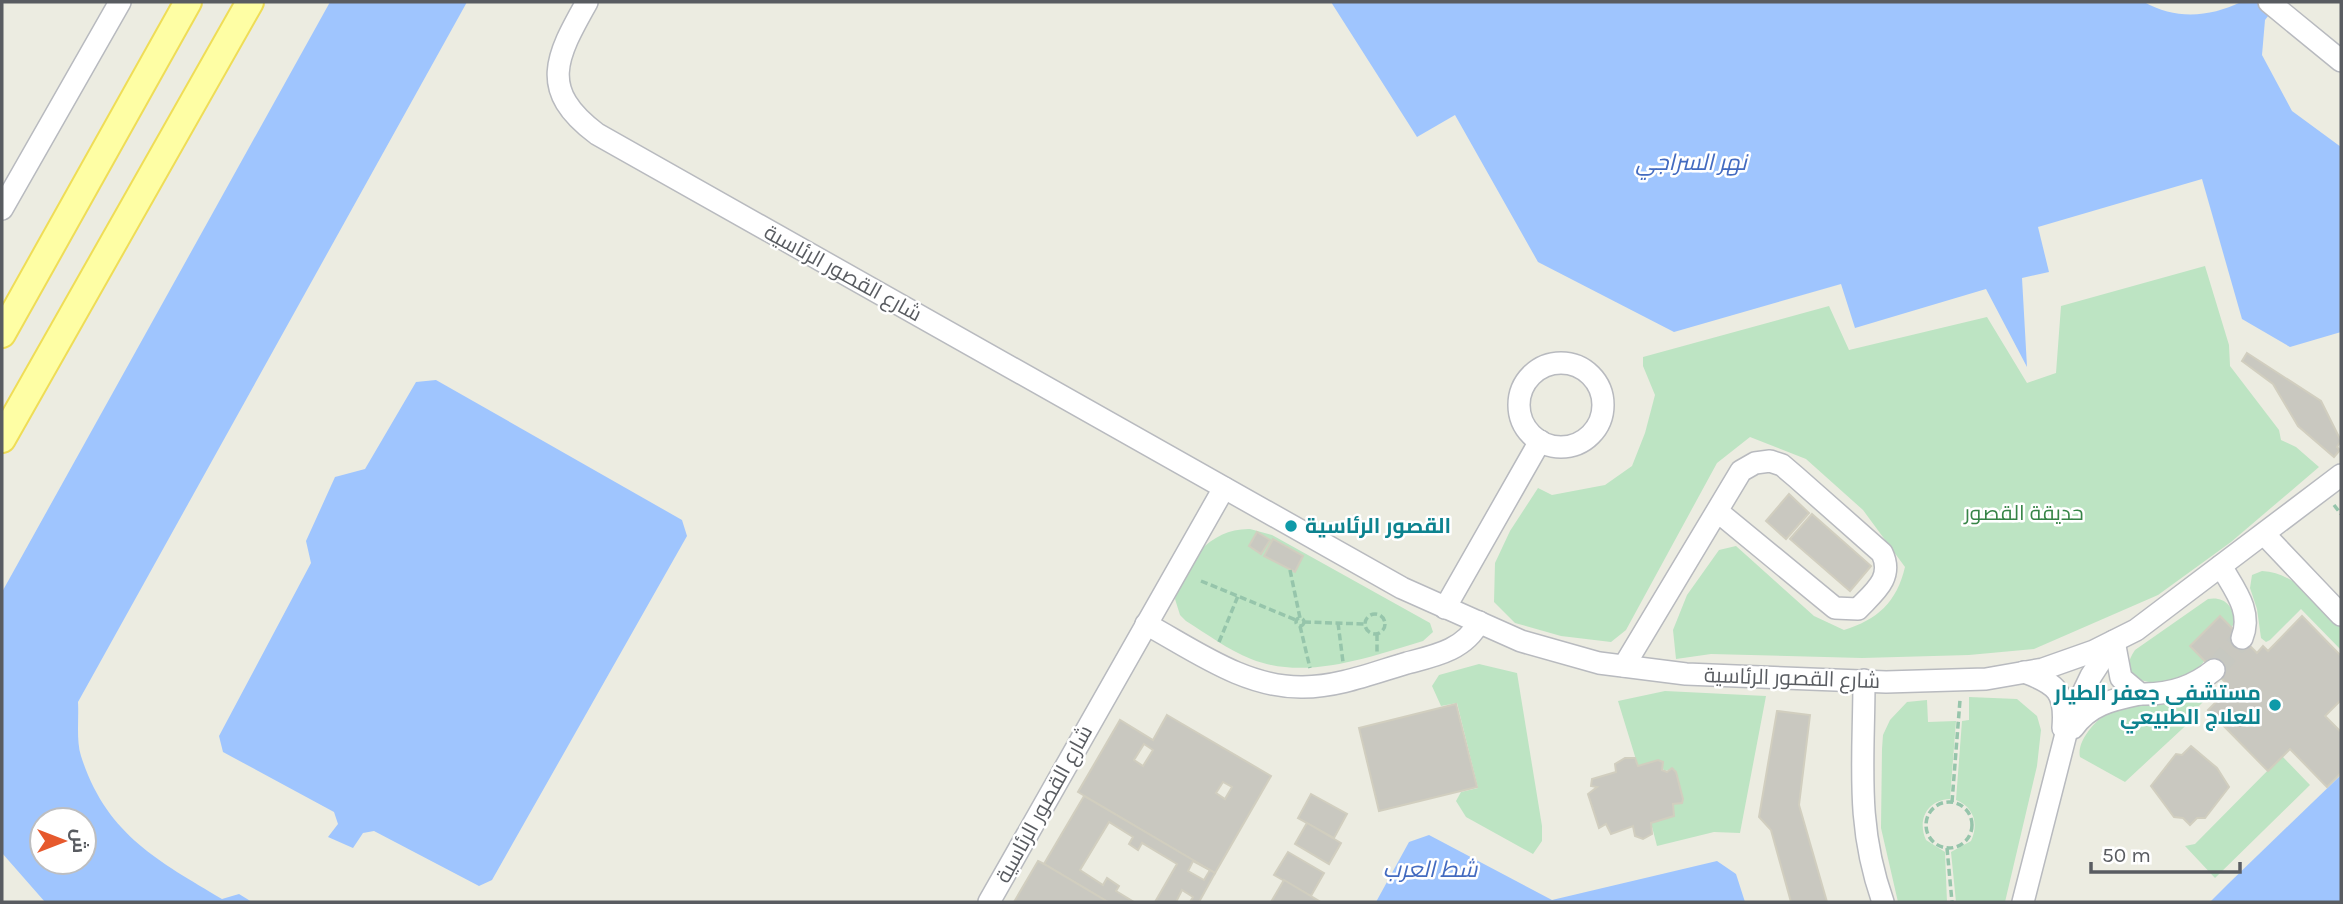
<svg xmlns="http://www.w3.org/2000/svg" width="2343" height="904" font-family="Karla,Cairo,sans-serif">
	<rect width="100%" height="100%" fill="#ecece1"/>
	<g fill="#bde4c3">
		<path d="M2205 266 2229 345 2230 366 2279 430 2281 440 2296 447 2319 467 2231 542 2158 595 2034 649 1969 655 1862 658 1711 654 1676 659 1673 630 1687 595 1719 550 1736 546 1814 616 1844 630C1877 620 1897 602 1905 567L1863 510 1806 459 1750 437 1717 463 1626 630 1611 642 1561 636 1515 623 1494 602 1495 563 1510 531 1538 488 1552 495 1605 485 1632 466 1645 433 1655 395 1643 366V357L1829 306 1849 350 1987 317 2027 383 2056 373 2061 306Z"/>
		<path d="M1250 529 1272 535 1430 623 1433 632 1423 641C1369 657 1306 681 1251 659 1228 650 1207 634 1186 621L1180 615 1175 599C1183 562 1211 528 1250 529Z"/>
		<path d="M2262 571C2297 573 2319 604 2341 628V650L2301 609 2270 640 2266 642 2261 638 2257 609 2250 588 2252 575Z"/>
		<path d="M2208 599C2224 596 2234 606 2234 622 2231 632 2221 640 2214 648 2207 657 2199 670 2188 676 2166 688 2110 686 2135 650Z"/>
		<polygon points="1479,664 1517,673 1542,826 1542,841 1533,854 1466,817 1456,801 1461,792 1478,788 1457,703 1441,706 1432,686 1439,675"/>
		<polygon points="1665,691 1766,696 1740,833 1714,832 1657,846 1651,823 1674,816 1673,804 1682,803 1683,799 1674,769 1664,771 1660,760 1638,766 1618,701"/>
		<path d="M2204 691 2209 696 2194 711 2195 717 2125 782 2080 757C2076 741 2098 716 2113 711 2144 700 2175 711 2204 691Z"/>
		<path d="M1969 697 2017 699 2037 716 2041 730 2037 766 2005 902H1956L1951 852 1971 841C1979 824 1974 807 1956 800L1962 721 1969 720Z"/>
		<path d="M1927 700 1928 722 1956 721 1950 799C1927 800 1917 820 1926 840L1945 852 1947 902H1898L1881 828 1882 749 1883 735 1890 720 1907 702Z"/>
		<polygon points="2282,756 2310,785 2215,878 2185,846 2195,844"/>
	</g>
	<g fill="#9fc5fe" fill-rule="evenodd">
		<path d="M330 2H467L78 702C79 719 76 740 81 756 106 834 157 860 222 899L239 894 252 902H45L2 853V592ZM42 820H84V862H42Z"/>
		<path d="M1331 2H2144C2176 20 2210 17 2241 2 2250 0 2270 2 2279 2L2265 20 2262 55 2292 111 2341 147V332L2290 347 2242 319 2202 179 2038 227 2049 272 2022 278 2027 367 1986 289 1855 328 1841 284 1674 332 1538 262 1455 115 1417 137Z"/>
		<polygon points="436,380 682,520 687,536 492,880 479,886 374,831 363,833 353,848 328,837 338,824 334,812 223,752 219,736 311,563 306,541 335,477 365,469 416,382"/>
		<polygon points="2341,775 2341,902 2210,902 2228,884"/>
		<polygon points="1429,835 1552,900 1717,861 1736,874 1745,902 1376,902 1409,842"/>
	</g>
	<g fill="#c9c8c0" stroke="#d1cebf" stroke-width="2" fill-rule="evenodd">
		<polygon points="2247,353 2321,401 2341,441 2337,447 2340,450 2334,457 2298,426 2273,384 2242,361"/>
		<polygon points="1789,494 1809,513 1786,539 1766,521"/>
		<polygon points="1812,514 1871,566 1850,591 1790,539"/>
		<polygon points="1257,532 1270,540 1261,554 1249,546"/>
		<polygon points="1273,539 1303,556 1295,572 1264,556"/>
		<polygon points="2220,616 2257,653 2263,646 2268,651 2302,616 2341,656 2341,700 2325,716 2341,732 2341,773 2327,787 2290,749 2268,771 2208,710 2225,693 2221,688 2226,683 2190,646"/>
		<polygon points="1456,704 1477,787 1379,811 1359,728"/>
		<polygon points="1777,711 1810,715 1799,805 1827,902 1791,902 1771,830 1759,817"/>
		<path d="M1167 715 1271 776 1215 873 1078 792 1120 720 1153 740ZM1144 744 1153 750 1143 766 1134 760ZM1223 782 1232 787 1225 799 1216 793Z"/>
		<polygon points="2191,746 2217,768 2229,787 2205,818 2197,818 2190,825 2183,818 2174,817 2151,786 2176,754 2182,755"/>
		<polygon points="1625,758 1635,758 1638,766 1658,760 1663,762 1662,770 1667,772 1672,768 1676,772 1683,799 1682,803 1673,804 1674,816 1651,823 1652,834 1643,839 1635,836 1633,826 1611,834 1606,824 1599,828 1588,794 1597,787 1591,786 1592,779 1616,772 1615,764"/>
		<polygon points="1311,794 1347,814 1334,838 1298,818"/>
		<path d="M1084 796 1215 873 1199 902H1190L1193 897 1182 890 1176 902H1155L1177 864 1142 843 1138 850 1129 844 1133 837 1109 822 1080 870 1103 885 1107 878 1119 886 1116 891 1134 902H1108L1044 864ZM1193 861 1210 870 1204 880 1188 871Z"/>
		<polygon points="1307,823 1341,843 1329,864 1295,844"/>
		<polygon points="1288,852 1324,873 1311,896 1274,875"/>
		<polygon points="1038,861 1044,864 1108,902 1014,902"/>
		<polygon points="1284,880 1319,901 1318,902 1271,902"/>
	</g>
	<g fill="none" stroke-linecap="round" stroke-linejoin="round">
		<polyline stroke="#c7c8c1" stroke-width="21" stroke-dasharray="21 10" stroke-linecap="butt" points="2214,670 2242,638"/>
		<defs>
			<g id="minor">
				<path d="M587 2C556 57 538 90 597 134L1402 588 1521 641 1599 663 1686 674 1886 682 1986 679 2043 669 2094 651 2136 630 2341 475"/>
				<polyline points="2269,2 2341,61"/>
				<polyline points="2,209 120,2"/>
				<circle cx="1561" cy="405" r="42"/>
				<polyline points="2264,534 2341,615"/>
				<path d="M2221 566C2234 589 2253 611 2242 638"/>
				<polyline points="1445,608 1540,441"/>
				<path d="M1146 624C1194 650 1245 688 1303 687 1338 687 1373 673 1407 663 1434 656 1465 650 1479 622"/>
				<path d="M2114 641 2121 678 2140 694C2168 695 2192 688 2214 670"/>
				<path d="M1624 666 1741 471 1755 463 1770 461 1782 465 1796 477 1882 553C1894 578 1874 592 1858 609L1835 608 1717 511"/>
				<path d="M2024 672C2057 684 2066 692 2063 728"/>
				<path d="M1864 680C1864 762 1855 823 1883 902"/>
				<path d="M2073 728C2090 704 2112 700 2140 694"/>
				<polyline points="989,902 1224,488"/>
				<polyline points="2023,902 2069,722 2091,676 2113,642"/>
			</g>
			<g id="major">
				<polyline points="2,334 188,2"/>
				<polyline points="2,439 250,2"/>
			</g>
		</defs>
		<use href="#minor" stroke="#b8babf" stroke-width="24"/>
		<use href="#major" stroke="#efdd57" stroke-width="30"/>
		<g stroke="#96c5ab" stroke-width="3.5" stroke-dasharray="7 3.5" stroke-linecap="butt">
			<polyline points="2334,505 2341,514"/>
			<polyline points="1290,570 1300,618"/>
			<polyline points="1201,581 1296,620"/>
			<circle cx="1375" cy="624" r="10"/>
			<circle cx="1300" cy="622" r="4"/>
			<polyline points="1304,622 1365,624"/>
			<polyline points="1338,623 1343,662"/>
			<polyline points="1300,626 1310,668"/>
			<polyline points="1377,634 1377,653"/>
			<polyline points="1219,642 1238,596"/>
			<polyline points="1952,802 1960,700"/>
			<circle cx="1949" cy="825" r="23"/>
			<polyline points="1947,848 1952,902"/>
		</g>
		<use href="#minor" stroke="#fff" stroke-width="21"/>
		<use href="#major" stroke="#fefea4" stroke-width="26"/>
	</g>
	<g fill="#0f9aa8" stroke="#fff" stroke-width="2.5">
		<circle cx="1291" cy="526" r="7"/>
		<circle cx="2275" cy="705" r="7"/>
	</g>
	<g text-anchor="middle" stroke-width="5" stroke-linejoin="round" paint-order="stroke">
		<g font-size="21" fill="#595c61" stroke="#fff">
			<text transform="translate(843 273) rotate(29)" y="7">شارع القصور الرئاسية</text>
			<text transform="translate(1792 678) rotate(2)" y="7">شارع القصور الرئاسية</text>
			<text transform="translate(1044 804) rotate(-61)" y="7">شارع القصور الرئاسية</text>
		</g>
		<g font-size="21" fill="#368446" stroke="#fff">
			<text x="2024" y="520">حديقة القصور</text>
		</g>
		<g font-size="21" font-weight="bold" fill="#0d838f" stroke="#fff" text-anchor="start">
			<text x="1305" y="533">القصور الرئاسية</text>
			<text x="2261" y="700" text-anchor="end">مستشفى جعفر الطيار<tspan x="2261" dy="24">للعلاج الطبيعي</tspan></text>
		</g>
		<g font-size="23" font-style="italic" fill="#436bc0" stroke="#fff">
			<text x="1691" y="170">نهر السراجي</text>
			<text x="1430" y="877">شط العرب</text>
		</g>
	</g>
	<rect width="2343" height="904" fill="none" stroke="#595c61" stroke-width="7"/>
	<g transform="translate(63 841) rotate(90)"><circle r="33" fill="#ffffff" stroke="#bdbec0" stroke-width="2"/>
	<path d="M0-5L12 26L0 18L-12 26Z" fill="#e6592d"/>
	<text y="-10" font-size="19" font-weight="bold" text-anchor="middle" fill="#595c61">ش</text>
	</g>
	<path d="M2091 862v10h149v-10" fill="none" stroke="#595c61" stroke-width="3.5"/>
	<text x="2102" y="862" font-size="21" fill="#595c61" stroke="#ffffff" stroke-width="5" paint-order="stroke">50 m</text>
</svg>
